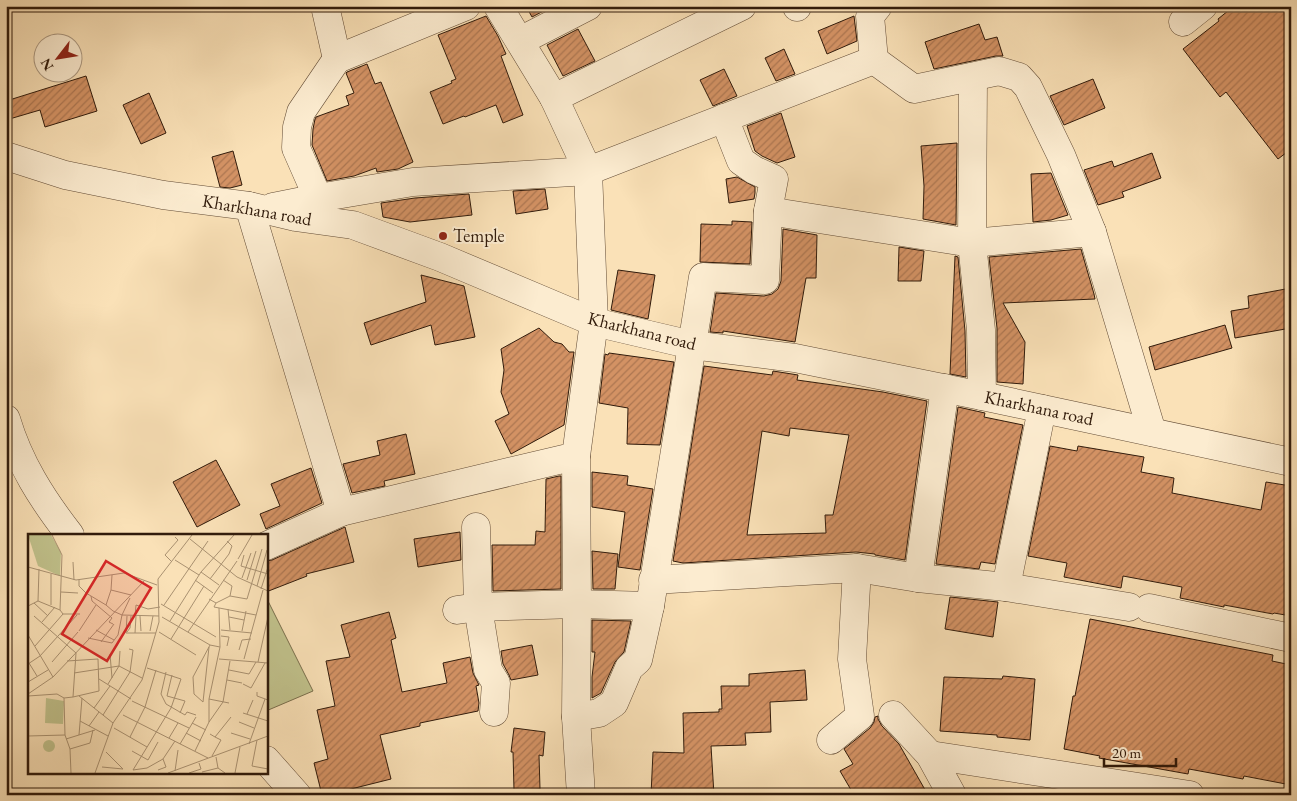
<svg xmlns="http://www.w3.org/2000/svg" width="1297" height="801" font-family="'EB Garamond',serif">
	<defs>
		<pattern id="building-hatch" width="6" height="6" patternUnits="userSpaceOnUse" patternTransform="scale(1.25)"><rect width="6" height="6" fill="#d39264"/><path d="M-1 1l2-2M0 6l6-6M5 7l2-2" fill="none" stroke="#ac7651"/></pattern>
	</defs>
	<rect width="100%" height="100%" fill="#fae1b7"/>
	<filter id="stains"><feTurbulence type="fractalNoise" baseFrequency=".004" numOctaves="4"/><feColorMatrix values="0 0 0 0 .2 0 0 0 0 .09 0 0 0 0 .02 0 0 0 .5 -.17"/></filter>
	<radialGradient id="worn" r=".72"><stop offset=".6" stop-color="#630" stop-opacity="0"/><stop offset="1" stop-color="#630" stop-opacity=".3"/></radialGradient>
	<polygon fill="#c1c28c" stroke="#796e4c" points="266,597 313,691 266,711"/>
	<g fill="url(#building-hatch)" stroke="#311b0b" fill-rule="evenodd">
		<polygon points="526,6 553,6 532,17"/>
		<polygon points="1234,6 1291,6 1291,149 1278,159 1226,92 1220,97 1183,49 1219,21 1218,19"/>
		<polygon points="486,16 498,36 506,54 501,56 523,115 503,123 496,105 465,117 464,116 443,124 430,92 452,83 451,81 456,79 438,35"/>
		<polygon points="854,16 857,41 827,54 818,31"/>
		<polygon points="979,24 985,40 997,37 1003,56 996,56 934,69 925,42"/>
		<polygon points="578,29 595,61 563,76 547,45"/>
		<polygon points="784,49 795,74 776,81 765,58"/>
		<polygon points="367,64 375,84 381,82 413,162 398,169 377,172 376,168 354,176 327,181 312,145 313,129 315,119 316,117 349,105 346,96 354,93 346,73 347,72"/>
		<polygon points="724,69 737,96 713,106 700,80"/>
		<polygon points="86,76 97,111 45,127 40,110 6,120 6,101"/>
		<polygon points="1093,79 1105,108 1064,125 1050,96"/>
		<polygon points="149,93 166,133 141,144 123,105"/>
		<polygon points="781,113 795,157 777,163 762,156 755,151 747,126"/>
		<polygon points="957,143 956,225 923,219 924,186 921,146"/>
		<polygon points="233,151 242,185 230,188 220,187 212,157"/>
		<polygon points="1152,153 1161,178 1122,192 1124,197 1098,205 1084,170 1112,161 1114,167"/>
		<polygon points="1051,173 1068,215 1051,220 1033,222 1031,174"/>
		<polygon points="737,177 755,187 755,193 754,199 729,203 726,179"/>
		<polygon points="545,189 548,209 516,214 513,191"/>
		<polygon points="469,194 472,215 410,222 383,217 381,203 415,198"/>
		<polygon points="732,221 752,222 750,264 700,262 701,224 732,225"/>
		<polygon points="783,229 817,235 816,278 806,278 795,342 723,331 723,333 710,332 716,293 764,296 772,294 778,289 781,281"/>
		<polygon points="899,247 924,251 921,281 898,281"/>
		<polygon points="1081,249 1094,294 1095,299 1003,303 1025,342 1023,384 997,382 997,328 989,257"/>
		<polygon points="955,256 958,257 965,331 966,377 950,374"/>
		<polygon points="618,270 655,275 648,319 611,310"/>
		<polygon points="421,275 464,286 475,337 435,345 431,325 371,345 364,323 426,302"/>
		<polygon points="1291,288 1291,328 1235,338 1231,311 1249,308 1248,296"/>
		<polygon points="1225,325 1232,348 1155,370 1149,347"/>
		<polygon points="539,328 554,342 562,344 569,352 574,352 564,425 511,454 495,421 509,414 501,392 504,370 501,349"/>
		<polygon points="609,353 674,362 660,445 627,444 628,408 599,403 605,354 608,355"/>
		<path d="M704 366 772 375 773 371 798 375 797 380 883 392 927 401 905 560 875 555V554L856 552 683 563 673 561ZM790 428 849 435 833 515H825L826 533 747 535 762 431 789 436Z"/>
		<polygon points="958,407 985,413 984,417 1023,425 995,564 981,562 979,569 936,564"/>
		<polygon points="406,434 415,474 384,481 385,486 352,493 343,464 380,455 377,441"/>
		<polygon points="1050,446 1077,451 1078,446 1144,457 1141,472 1174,478 1172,493 1261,510 1266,482 1291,486 1291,536 1287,558 1291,559 1291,616 1274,613 1273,614 1224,605 1224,607 1180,598 1182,587 1123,576 1121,588 1064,577 1067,563 1028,556"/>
		<polygon points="216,460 240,505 197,527 173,482"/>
		<polygon points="311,468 322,503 266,529 260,514 280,506 271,484"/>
		<polygon points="592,472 628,476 627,485 653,489 640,570 618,567 625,512 592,507"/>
		<polygon points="559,476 561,476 561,589 493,591 492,545 535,545 536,531 545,532 546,479"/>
		<polygon points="345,527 354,562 306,574 307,576 266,592 266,561 272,560"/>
		<polygon points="460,532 461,560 418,567 414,539"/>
		<polygon points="592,551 618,554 615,589 593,589"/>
		<polygon points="950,597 998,602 993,637 945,629"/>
		<polygon points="389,612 396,638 391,640 402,692 447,683 443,663 470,657 473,673 479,685 476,686 479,703 478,711 420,723 420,726 380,735 391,779 327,795 322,795 314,763 328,759 317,710 335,706 326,661 350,657 341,625"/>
		<polygon points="1090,619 1273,655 1272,661 1291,665 1291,785 1244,776 1243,779 1189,769 1188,774 1099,758 1100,756 1064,749 1073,696 1075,696"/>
		<polygon points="592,620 631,621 624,652 615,662 601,693 592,698 592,677 595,652 592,652"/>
		<polygon points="532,645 538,675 511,680 509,675 503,664 501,651"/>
		<polygon points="805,670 807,700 770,702 771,732 745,733 746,745 711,746 714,795 651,795 653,752 684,753 683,713 719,712 719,709 722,709 721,686 749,686 749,674"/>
		<polygon points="1003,676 1035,679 1030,740 997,737 997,735 940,731 944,677 1002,679"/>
		<polygon points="878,716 878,719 882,726 899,744 928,795 854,795 840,771 853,764 844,749 870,728 874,722 875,717"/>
		<polygon points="514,728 545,732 543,756 539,755 540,789 514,790 513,752 511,752"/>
	</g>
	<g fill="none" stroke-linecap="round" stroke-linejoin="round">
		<defs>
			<g id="minor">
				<polyline points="325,6 337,59 466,6"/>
				<polyline points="797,6 797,7"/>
				<polyline points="1183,22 1203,6"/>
				<polyline points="520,41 588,6"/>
				<polyline points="874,60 870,16 878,6"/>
				<polyline points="973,77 972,243 981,330 982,396"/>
				<polyline points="554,98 742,6"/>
				<polyline points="724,118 741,161 754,170 774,179 768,211 972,243 1092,232"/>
				<polyline points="6,156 65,175 163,195 249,206 295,217 353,225 440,257 594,322 692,345 795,358 982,396 1291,462"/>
				<polyline points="318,198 296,148 297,127 301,112 337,59"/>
				<polyline points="249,206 341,512 266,546"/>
				<polyline points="273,207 318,198 413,182 588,171 874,60 914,89 999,71 1019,77 1028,87 1061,155 1092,232 1152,432"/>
				<path d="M6 419C19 463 42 499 70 535"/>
				<polyline points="576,456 577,604 576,717 581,795"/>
				<polyline points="341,512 576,456 594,322 588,171 554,98 498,6"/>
				<polyline points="476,527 478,607 488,670 496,683 494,712"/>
				<polyline points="918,578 945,388"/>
				<polyline points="653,580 857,568 918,578 1006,587 1129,607"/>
				<polyline points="1006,587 1042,409"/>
				<polyline points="1149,608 1291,638"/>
				<polyline points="457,610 478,607 577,604 650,606"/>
				<polyline points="893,715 930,755 952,795"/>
				<polyline points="576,717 599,713 614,703 629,668 638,660 650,606 703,277 765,280 768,211"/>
				<polyline points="831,740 860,716 852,659 857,568"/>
				<polyline points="930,755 1190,795"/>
				<polyline points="266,760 297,795"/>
			</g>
		</defs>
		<use href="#minor" stroke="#634c36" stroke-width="29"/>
		<use href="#minor" stroke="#fcecd0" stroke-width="28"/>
	</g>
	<circle fill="#8f2418" stroke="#fcecd0" stroke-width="2" cx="443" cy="236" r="5"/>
	<g text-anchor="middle" stroke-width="4" stroke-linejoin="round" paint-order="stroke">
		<g font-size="18" fill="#311b0b" stroke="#fcecd0">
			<text transform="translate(257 210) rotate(10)" y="6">Kharkhana road</text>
			<text transform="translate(642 331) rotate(14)" y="6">Kharkhana road</text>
			<text transform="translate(1039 408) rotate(12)" y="6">Kharkhana road</text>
		</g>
		<g font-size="18" fill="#311b0b" stroke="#fcecd0" text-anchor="start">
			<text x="453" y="242">Temple</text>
		</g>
	</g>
	<g transform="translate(28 534)">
		<rect width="240" height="240" fill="#fae1b7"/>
		<path d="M18 164 36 167 35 190 17 189ZM15 212a6 6 0 1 1 12 0a6 6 0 1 1-12 0Z" fill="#c1c28c"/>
		<path d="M0 1H23L33 18 32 42 10 32Z" fill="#c1c28c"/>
		<path fill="none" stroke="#aa9272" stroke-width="1" d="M24 1 34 21 32 76 35 80H52M162 5 209 43 240 57M216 21 213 32 240 40M210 25 224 1M147 26 171 41M143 27 137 21 150 6 147 3M45 28 46 46M0 33 48 46 96 39 129 51M173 38 191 51M84 41 83 56 103 61M214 44 223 19M182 45 201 20 204 12 199 7M51 46V52L58 59 78 71M167 46 185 59M195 46 204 52 202 62 219 65 234 15M219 46 228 17M229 52 239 16M233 55 240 33M83 56 78 71 85 77 94 81 131 82M33 58 50 59M63 62 64 67 84 84 81 88 85 90M181 65 188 69 186 73 228 81M10 67 11 35M6 69 20 82M188 69 202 62M133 70 188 103M23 71V40M136 71 180 7M0 72 10 67 32 76M191 74 192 113 181 165V188L195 168 202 127M200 75 202 96M6 82 48 119 45 163 36 164M107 82 108 71 120 75 132 73M112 82 113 97M134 83 182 111 192 113M201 83 216 86M142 87 173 38 206 1M14 88 27 73M68 96 86 106M193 96 224 99M51 97 68 71M122 97 125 82M214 97 218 77M99 98 102 94 103 82M131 98 168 121M160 98 209 27M98 99H128M98 99 99 82M107 99 108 82M0 101 25 143M193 102 201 103 199 112M60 104 84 109 90 101 94 81 102 64M143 105 176 52M73 108 86 90M7 112 35 80M211 116 214 106 223 105M82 120 84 144M191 125 240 129M216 125 235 56M39 127 70 125 71 157 45 163M24 128 50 98M230 128 240 83M1 129 9 142M0 130 12 122 49 81M119 134 153 145 143 174 105 236 119 234 135 225 147 207M201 136 221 140 228 128M138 138 133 160 138 170 157 181 159 178 168 181M46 139 91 132 114 144M144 141 139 162 157 167 152 179M71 145 103 165M199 146 214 149M0 148 20 136M80 150 91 132 92 117M215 150 223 154 237 129M229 158V162L240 166M0 160 25 143 117 46M0 162 29 160 36 164 37 201 42 215 43 239M51 162 85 189M181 165 201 169M104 167 161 194M175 168 166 160 165 143 182 111M175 168 181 113M66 174 82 152M215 179 240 187M219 180 225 166M75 181 102 138 105 116 101 115M95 181 180 224M52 187 80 202M211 188 226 194M164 189 178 196M61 192 71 178M86 194 119 213M158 199 173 207M203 199 222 205M182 200 187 203 203 183M51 201 54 164M0 202 37 201M102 203 117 173 128 136M141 204 150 189M38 205 67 196M229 206 224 232 240 235M152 210 168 183M221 210 237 165M42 215 62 209 65 196M104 217 120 226 130 208M167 217 181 188M184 222 193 206 187 203M188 223 190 234 197 239M74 233 95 235 78 218M130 236 138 233 135 225M147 237 150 216M174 238 190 234M67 239 85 189 114 146 131 88 130 45 164 1M140 239 240 202M161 239 173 235 171 229M207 239 212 213"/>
		<path fill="#d62828" fill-opacity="0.15" stroke="#d62828" stroke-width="2.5" d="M78 27 123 54 79 127 34 100Z"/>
		<rect width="240" height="240" fill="none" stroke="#311b0b" stroke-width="2.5"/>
	</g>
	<rect width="1297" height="801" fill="none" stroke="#fae1b7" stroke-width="25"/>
	<rect x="8" y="8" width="1282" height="786" fill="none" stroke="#311b0b" stroke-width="2.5"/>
	<rect x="12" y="12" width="1272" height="776" fill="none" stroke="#311b0b"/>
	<g transform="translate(58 58) rotate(239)"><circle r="24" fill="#fcecd0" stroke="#ab9881"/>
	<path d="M0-4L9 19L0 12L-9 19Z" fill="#8f2418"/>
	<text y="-8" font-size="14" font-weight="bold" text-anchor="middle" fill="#311b0b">N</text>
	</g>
	<path d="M1104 758v8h72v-8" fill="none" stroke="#311b0b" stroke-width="2.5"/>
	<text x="1112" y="758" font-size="15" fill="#311b0b" stroke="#fcecd0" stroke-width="4" paint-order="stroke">20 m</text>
	<rect width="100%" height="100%" filter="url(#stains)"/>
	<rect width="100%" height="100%" fill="url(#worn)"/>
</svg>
